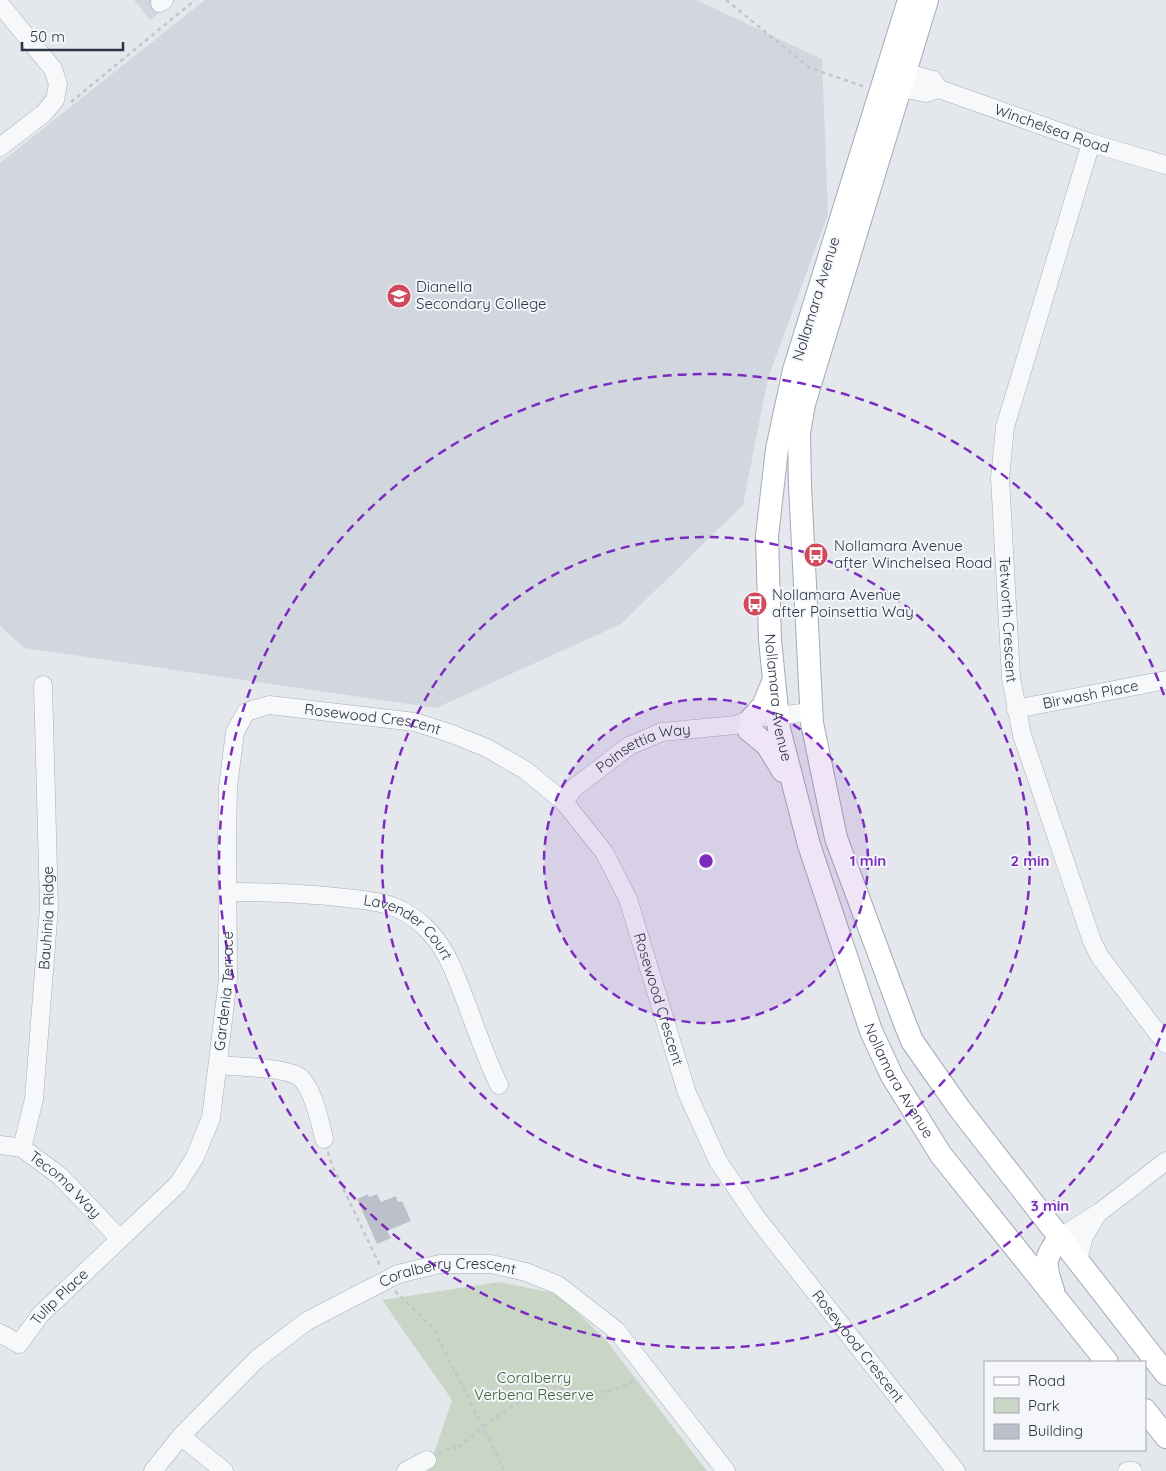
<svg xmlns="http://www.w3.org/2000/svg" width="1166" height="1471" font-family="Quicksand,sans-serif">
	<rect width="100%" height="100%" fill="#e4e7ec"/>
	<g fill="#d2d6de">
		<polygon points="134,0 175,0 150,20"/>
		<polygon points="205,0 696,0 822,59 828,214 768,378 743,505 621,624 436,708 24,648 0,626 0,163"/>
	</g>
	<polygon fill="#c9d6c5" points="499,1282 558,1294 605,1339 707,1471 428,1471 452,1400 382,1300"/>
	<polygon fill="#bbc0ca" points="368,1194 369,1197 377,1194 381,1202 396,1196 398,1202 402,1201 411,1221 387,1231 391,1238 377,1244 357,1199"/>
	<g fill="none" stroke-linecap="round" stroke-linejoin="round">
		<defs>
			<g id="minor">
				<polyline points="160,3 164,0"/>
				<polyline points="0,4 53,69 58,84 55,100 43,114 0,147"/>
				<polyline points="894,70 933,80 939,89"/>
				<path id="s1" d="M888 85 926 93 939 89 1091 143 1166 165"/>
				<path id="s2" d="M1091 143 1005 427 1000 478 1011 678 1022 735 1092 941 1100 957 1166 1044"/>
				<path id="s3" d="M1016 709 1166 680"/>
				<path id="s4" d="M564 802 574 788 629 746 662 732 736 725 751 719 810 712"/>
				<path id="s5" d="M228 892C268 892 306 893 346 898 362 900 380 901 394 907 420 917 440 940 451 965 469 1005 480 1046 499 1085"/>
				<path d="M218 1065C237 1067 283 1067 298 1076 313 1086 320 1122 324 1139"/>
				<path id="s6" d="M0 1145 22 1148 60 1176 120 1239"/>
				<path id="s7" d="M22 1148 34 1099 49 907 43 685"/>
				<polyline points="1060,1237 1100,1212 1166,1161"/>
				<polyline points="1078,1260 1084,1236 1095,1218"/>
				<path id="s8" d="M0 1333 19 1344 41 1314 178 1184 195 1157 211 1118 228 979 227 838 228 787 235 732 246 712 269 705 415 722 452 734 487 748 525 770 564 802 604 852 628 899 687 1093 718 1161 756 1217 956 1471"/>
				<polyline points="181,1436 224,1471"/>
				<path id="s9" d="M153 1471 181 1436 257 1359 307 1321 398 1274 440 1264H491L526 1272 558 1285 617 1331 726 1471"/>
				<polyline points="406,1471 427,1460"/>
				<polyline points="1127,1471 1133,1471"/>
			</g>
			<g id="major">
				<path id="s10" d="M909 0 794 370 777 449 767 536 770 640 779 729 809 845 871 1031 892 1076 941 1155 1107 1362"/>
				<polyline points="927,0 804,404 799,433 800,486 812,723 836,838 904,1021 912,1041 959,1108 1166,1374"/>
				<polyline points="751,719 763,706 773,682"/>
				<polyline points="749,730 767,745 783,771"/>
				<path d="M1053 1290C1044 1264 1043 1260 1060 1237"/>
				<polyline points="1145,1410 1166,1437"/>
			</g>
		</defs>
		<use href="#minor" stroke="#a9aeb7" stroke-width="19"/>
		<use href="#major" stroke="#a3abb8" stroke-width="24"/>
		<g stroke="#c2c5cb" stroke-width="2.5" stroke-dasharray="4 4" stroke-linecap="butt">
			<polyline points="726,0 810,68 865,87"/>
			<polyline points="71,102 195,0"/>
			<polyline points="328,1152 332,1165 381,1268"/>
			<polyline points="395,1291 433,1328 505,1471"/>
			<path d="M439 1453 454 1446 455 1449C475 1434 529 1388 552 1387 560 1387 570 1391 578 1392 598 1394 620 1391 636 1379"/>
		</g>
		<use href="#minor" stroke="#f7f8fa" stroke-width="18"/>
		<use href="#major" stroke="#fff" stroke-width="22"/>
	</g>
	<circle cx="706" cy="861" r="162" fill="#7b2cbf" fill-opacity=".12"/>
	<g fill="none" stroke="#7b2cbf" stroke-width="2.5" stroke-dasharray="9 6">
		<circle cx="706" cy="861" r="162"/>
		<circle cx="706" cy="861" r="324"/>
		<path d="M1165 1024A487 487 0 1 1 1165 698"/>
	</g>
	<defs>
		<symbol id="school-disc" viewBox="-11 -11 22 22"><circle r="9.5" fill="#d1495b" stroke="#f4f6f9"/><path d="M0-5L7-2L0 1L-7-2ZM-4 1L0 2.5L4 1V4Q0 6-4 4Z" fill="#fff"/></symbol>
		<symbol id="bus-disc" viewBox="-11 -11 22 22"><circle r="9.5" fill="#d1495b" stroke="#f4f6f9"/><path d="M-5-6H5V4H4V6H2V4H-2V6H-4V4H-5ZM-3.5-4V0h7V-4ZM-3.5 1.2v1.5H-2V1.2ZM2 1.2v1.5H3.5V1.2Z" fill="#fff"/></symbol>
	</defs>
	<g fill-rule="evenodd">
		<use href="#school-disc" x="385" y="282" width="28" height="28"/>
		<use href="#bus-disc" x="802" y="541" width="28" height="28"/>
		<use href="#bus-disc" x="741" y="590" width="28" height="28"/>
	</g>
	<g text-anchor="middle" stroke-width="4" stroke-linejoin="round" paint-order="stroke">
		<g font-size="15" fill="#2b3445" stroke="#f4f6f9">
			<text dy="5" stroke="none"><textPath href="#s1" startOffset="172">Winchelsea Road</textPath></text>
			<text transform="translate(816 299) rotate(-73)" y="5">Nollamara Avenue</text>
			<text dy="5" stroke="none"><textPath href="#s2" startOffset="490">Tetworth Crescent</textPath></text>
			<text dy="5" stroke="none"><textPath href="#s3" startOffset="76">Birwash Place</textPath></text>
			<text dy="5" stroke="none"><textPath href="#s10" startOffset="718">Nollamara Avenue</textPath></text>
			<text dy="5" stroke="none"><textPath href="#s8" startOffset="861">Rosewood Crescent</textPath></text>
			<text dy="5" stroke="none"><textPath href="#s4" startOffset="99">Poinsettia Way</textPath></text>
			<text dy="5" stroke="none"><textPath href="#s7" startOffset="232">Bauhinia Ridge</textPath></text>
			<text dy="5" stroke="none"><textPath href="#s5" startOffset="190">Lavender Court</textPath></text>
			<text dy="5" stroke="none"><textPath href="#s8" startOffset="450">Gardenia Terrace</textPath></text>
			<text dy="5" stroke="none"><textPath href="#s8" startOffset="1296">Rosewood Crescent</textPath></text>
			<text dy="5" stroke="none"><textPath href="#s10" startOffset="1122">Nollamara Avenue</textPath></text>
			<text dy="5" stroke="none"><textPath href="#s6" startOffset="79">Tecoma Way</textPath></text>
			<text dy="5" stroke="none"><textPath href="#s9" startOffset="368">Coralberry Crescent</textPath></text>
			<text dy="5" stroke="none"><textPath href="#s8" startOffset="84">Tulip Place</textPath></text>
			<text dy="5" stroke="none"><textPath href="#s8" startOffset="1701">Rosewood Crescent</textPath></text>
		</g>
		<g font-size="15" fill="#2b3445" stroke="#f4f6f9" text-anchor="start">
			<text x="416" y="292">Dianella<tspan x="416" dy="17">Secondary College</tspan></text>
			<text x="834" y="551">Nollamara Avenue<tspan x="834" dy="17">after Winchelsea Road</tspan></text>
			<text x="772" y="600">Nollamara Avenue<tspan x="772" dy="17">after Poinsettia Way</tspan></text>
		</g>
		<g font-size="15" fill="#3f6138" stroke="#f4f6f9">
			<text x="534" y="1383">Coralberry<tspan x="534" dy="17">Verbena Reserve</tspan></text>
		</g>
	</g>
	<circle cx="706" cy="861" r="8" fill="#7b2cbf" stroke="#f4f6f9" stroke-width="2.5"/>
	<g font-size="15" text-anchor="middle" font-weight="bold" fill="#7b2cbf" stroke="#f4f6f9" stroke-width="4" stroke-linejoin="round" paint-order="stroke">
		<text x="868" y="866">1 min</text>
		<text x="1030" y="866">2 min</text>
		<text x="1050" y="1211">3 min</text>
	</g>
	<rect x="984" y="1361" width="162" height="90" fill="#f4f6f9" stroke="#a4a8b1"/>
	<rect x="994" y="1377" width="25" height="8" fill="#ffffff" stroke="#a4a8b1"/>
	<text x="1028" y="1386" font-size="15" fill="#2b3445">Road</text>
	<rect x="994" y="1398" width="25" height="15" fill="#c9d6c5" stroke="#a4a8b1"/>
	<text x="1028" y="1411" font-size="15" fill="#2b3445">Park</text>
	<rect x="994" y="1424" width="25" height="15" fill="#bbc0ca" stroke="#a4a8b1"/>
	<text x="1028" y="1436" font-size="15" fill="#2b3445">Building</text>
	<path d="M22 42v8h101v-8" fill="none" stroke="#2b3445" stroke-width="2.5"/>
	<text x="30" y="42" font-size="15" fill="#2b3445" stroke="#f4f6f9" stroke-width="4" paint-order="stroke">50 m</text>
</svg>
